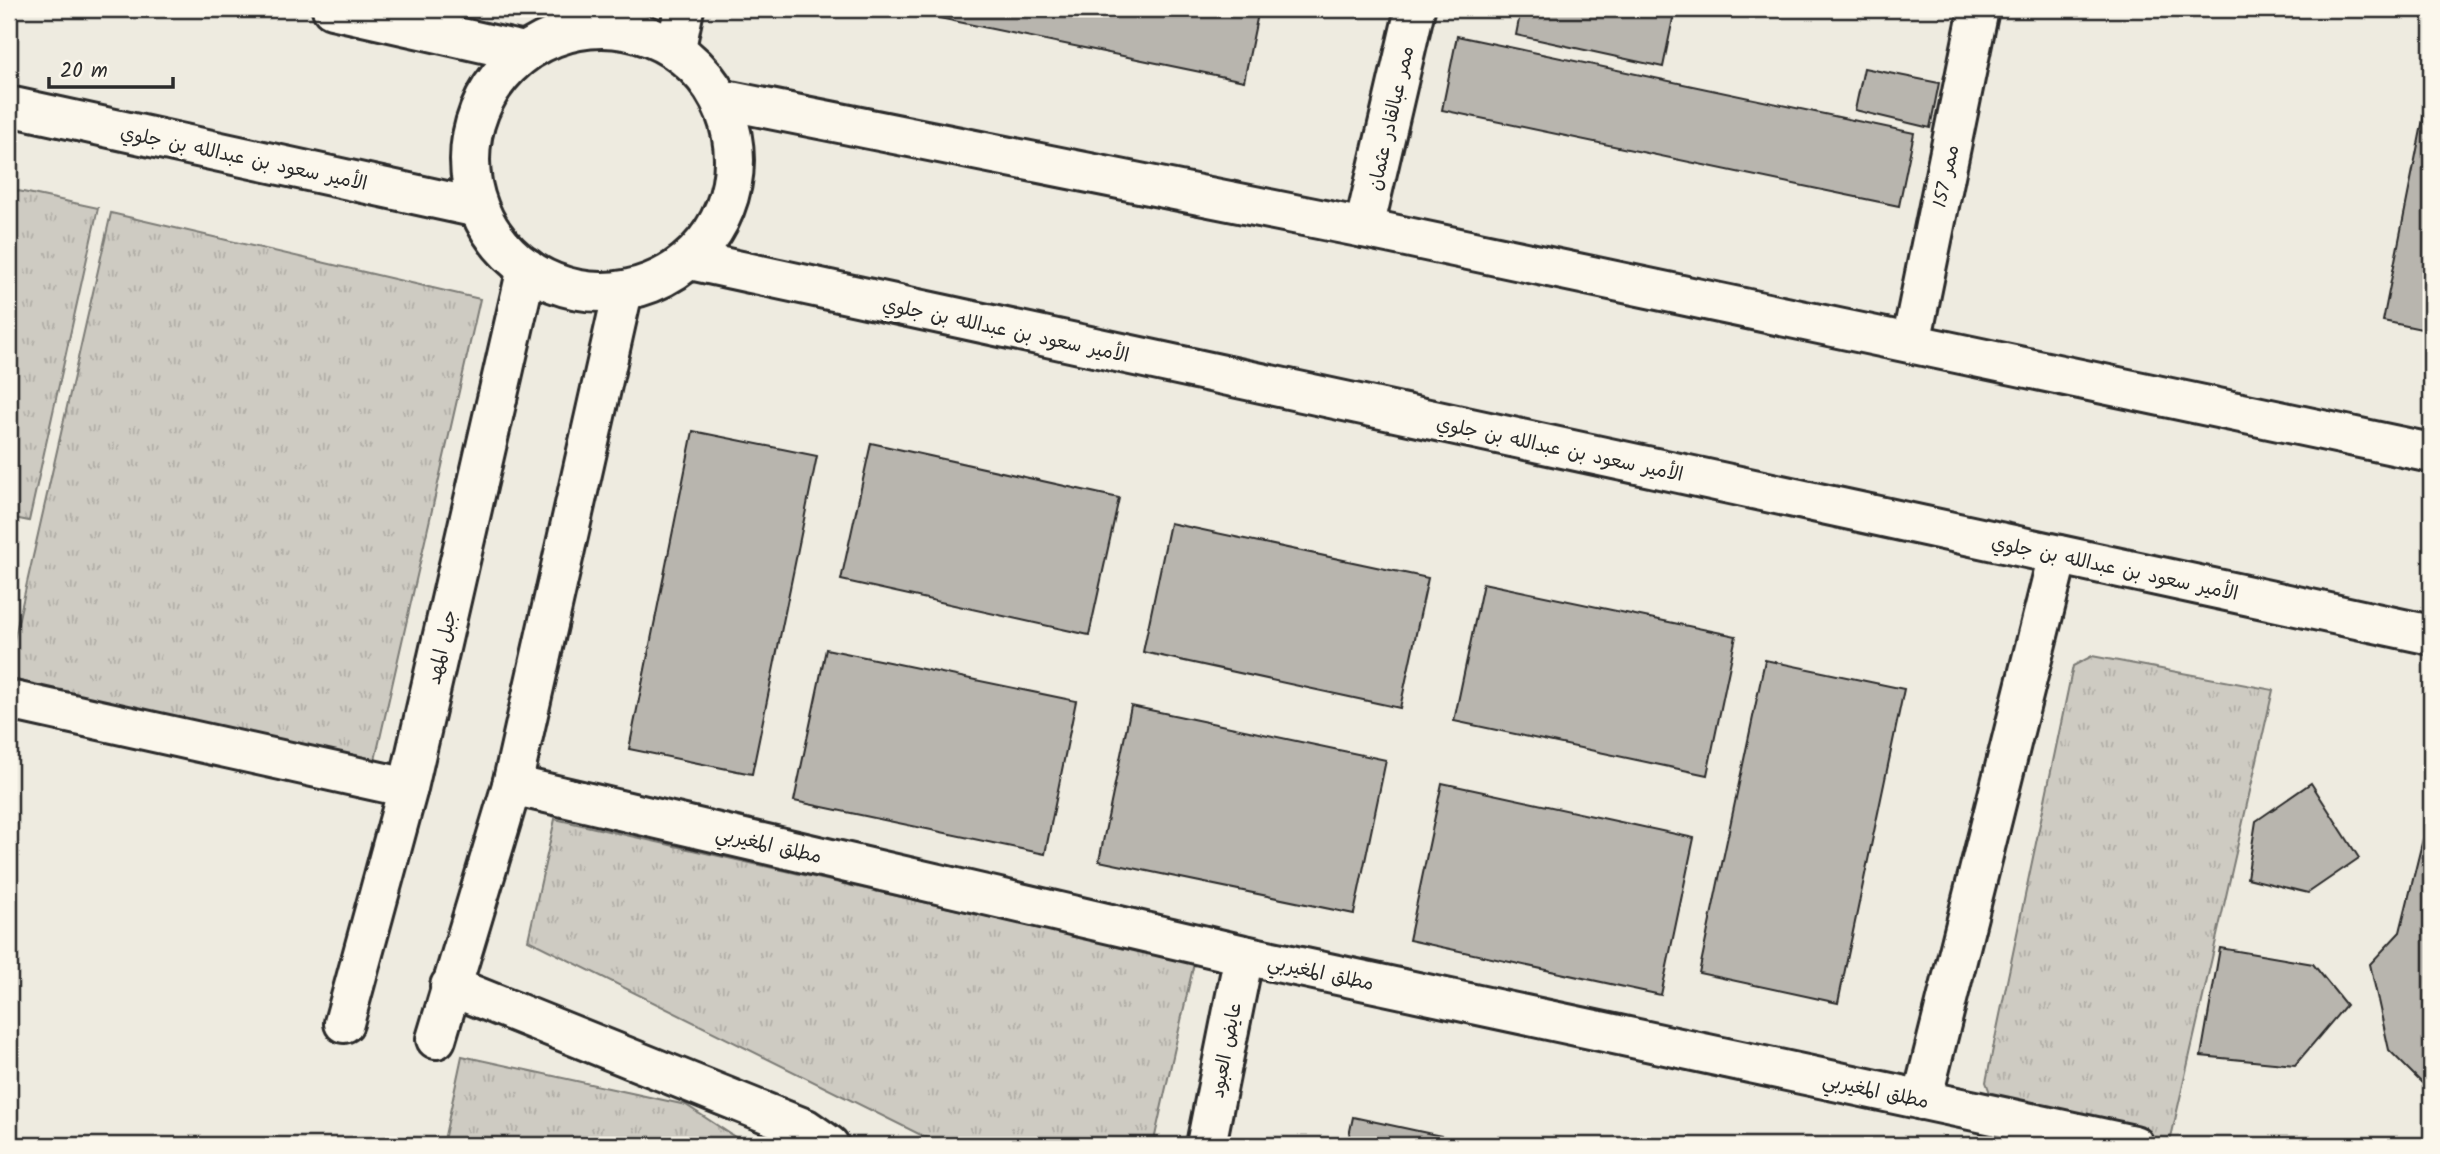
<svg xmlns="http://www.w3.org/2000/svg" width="2440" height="1154" font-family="Kalam,'Playpen Sans Arabic',sans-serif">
	<defs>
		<pattern id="grass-tufts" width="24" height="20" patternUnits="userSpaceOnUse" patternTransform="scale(1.75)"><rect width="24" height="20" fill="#cecbc2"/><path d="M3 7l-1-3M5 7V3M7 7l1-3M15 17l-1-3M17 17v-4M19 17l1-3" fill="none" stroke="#b1aea7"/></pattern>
	</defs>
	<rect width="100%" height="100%" fill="#eeebe0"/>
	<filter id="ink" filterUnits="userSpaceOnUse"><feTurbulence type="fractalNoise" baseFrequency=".0143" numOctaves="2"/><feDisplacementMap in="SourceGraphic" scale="14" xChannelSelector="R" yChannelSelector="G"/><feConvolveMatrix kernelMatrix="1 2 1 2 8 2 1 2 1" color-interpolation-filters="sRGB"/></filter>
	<g filter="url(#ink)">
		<g fill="url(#grass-tufts)" stroke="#7c7b76" stroke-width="2">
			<polygon points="9,189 98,208 29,521 9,517"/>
			<polygon points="111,213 480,299 373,769 9,685 9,662"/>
			<polygon points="2092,656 2273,690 2170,1142 1992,1098 1986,1082 2073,666"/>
			<polygon points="555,819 1194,963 1153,1145 941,1145 528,940"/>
			<polygon points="462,1056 686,1105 747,1145 443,1145"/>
		</g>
		<g fill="#b8b5ae" stroke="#2b2b2b" stroke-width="2">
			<polygon points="896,9 1259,9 1244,81"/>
			<polygon points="1521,9 1675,9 1663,67 1516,35"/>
			<polygon points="1457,36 1914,133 1899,206 1442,110"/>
			<polygon points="1864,68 1939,83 1930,128 1855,110"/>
			<polygon points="2431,79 2431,331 2383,321"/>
			<polygon points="693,431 817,456 752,774 629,749"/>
			<polygon points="871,443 1119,498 1089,635 841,580"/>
			<polygon points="1170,523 1428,578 1400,708 1143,652"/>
			<polygon points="1483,583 1736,636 1707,775 1454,721"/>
			<polygon points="826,649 1076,701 1045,854 794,801"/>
			<polygon points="1765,660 1904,689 1838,1003 1699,973"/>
			<polygon points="1131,706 1386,760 1354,914 1099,861"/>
			<polygon points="1442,783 1694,838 1661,995 1409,940"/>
			<polygon points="2311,783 2359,858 2308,893 2247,878 2256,821"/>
			<polygon points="2431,834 2431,1092 2389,1050 2370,964 2400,932 2423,839"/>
			<polygon points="2220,948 2313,964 2346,1005 2295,1065 2201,1056"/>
			<polygon points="1353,1117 1483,1145 1347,1145"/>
		</g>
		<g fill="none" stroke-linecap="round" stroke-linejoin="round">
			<defs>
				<g id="minor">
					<polyline points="332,9 524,52"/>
					<polyline points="564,32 570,9"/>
					<polyline points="676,48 684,9"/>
					<polyline points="9,106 478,208"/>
					<polyline points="1364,228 1415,9"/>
					<polyline points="1911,343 1979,9"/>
					<polyline points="9,700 408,788"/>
					<polyline points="512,785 1244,955 2134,1145"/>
					<polyline points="450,986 806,1129 829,1145"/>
					<polyline points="344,1023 408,788 527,268"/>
					<polyline points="436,1039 512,785 623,291"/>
					<polyline points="1922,1100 2058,555"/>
					<polyline points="1206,1145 1244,955"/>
				</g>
				<g id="major">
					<circle cx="602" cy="160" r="132"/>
					<polyline points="720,99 1364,228 2431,453"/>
					<polyline points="690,260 2431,635"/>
				</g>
			</defs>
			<use href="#minor" stroke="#2b2b2b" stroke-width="44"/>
			<use href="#major" stroke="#2b2b2b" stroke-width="44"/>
			<use href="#minor" stroke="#fbf7ec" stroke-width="38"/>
			<use href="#major" stroke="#fbf7ec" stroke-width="38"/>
		</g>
	</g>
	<g text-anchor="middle" stroke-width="7" stroke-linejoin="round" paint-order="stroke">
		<g font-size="19" fill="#2b2b2b" stroke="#fbf7ec">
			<text transform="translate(1390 118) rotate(-77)" y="7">ممر عبالقادر عثمان</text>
			<text transform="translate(244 157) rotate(12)" y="7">الأمير سعود بن عبدالله بن جلوي</text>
			<text transform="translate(1945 176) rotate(-78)" y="7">ممر 157</text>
			<text transform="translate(1006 329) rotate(12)" y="7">الأمير سعود بن عبدالله بن جلوي</text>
			<text transform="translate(1560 448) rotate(12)" y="7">الأمير سعود بن عبدالله بن جلوي</text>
			<text transform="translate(2115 567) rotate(12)" y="7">الأمير سعود بن عبدالله بن جلوي</text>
			<text transform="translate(441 647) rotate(-77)" y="7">جبل المهد</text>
			<text transform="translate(769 844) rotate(13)" y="7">مطلق المغيربي</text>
			<text transform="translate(1321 972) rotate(12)" y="7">مطلق المغيربي</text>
			<text transform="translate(1225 1050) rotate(-79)" y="7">عايض العبود</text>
			<text transform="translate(1876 1090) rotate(12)" y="7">مطلق المغيربي</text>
		</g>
	</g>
	<rect width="2440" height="1154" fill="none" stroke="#fbf7ec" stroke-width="35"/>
	<rect x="18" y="18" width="2405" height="1119" fill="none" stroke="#2b2b2b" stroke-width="2.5" filter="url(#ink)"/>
	<path d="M49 77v10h124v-10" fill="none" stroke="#2b2b2b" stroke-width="3.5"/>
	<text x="60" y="77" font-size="21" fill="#2b2b2b" stroke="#fbf7ec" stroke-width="5" paint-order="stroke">20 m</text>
</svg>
